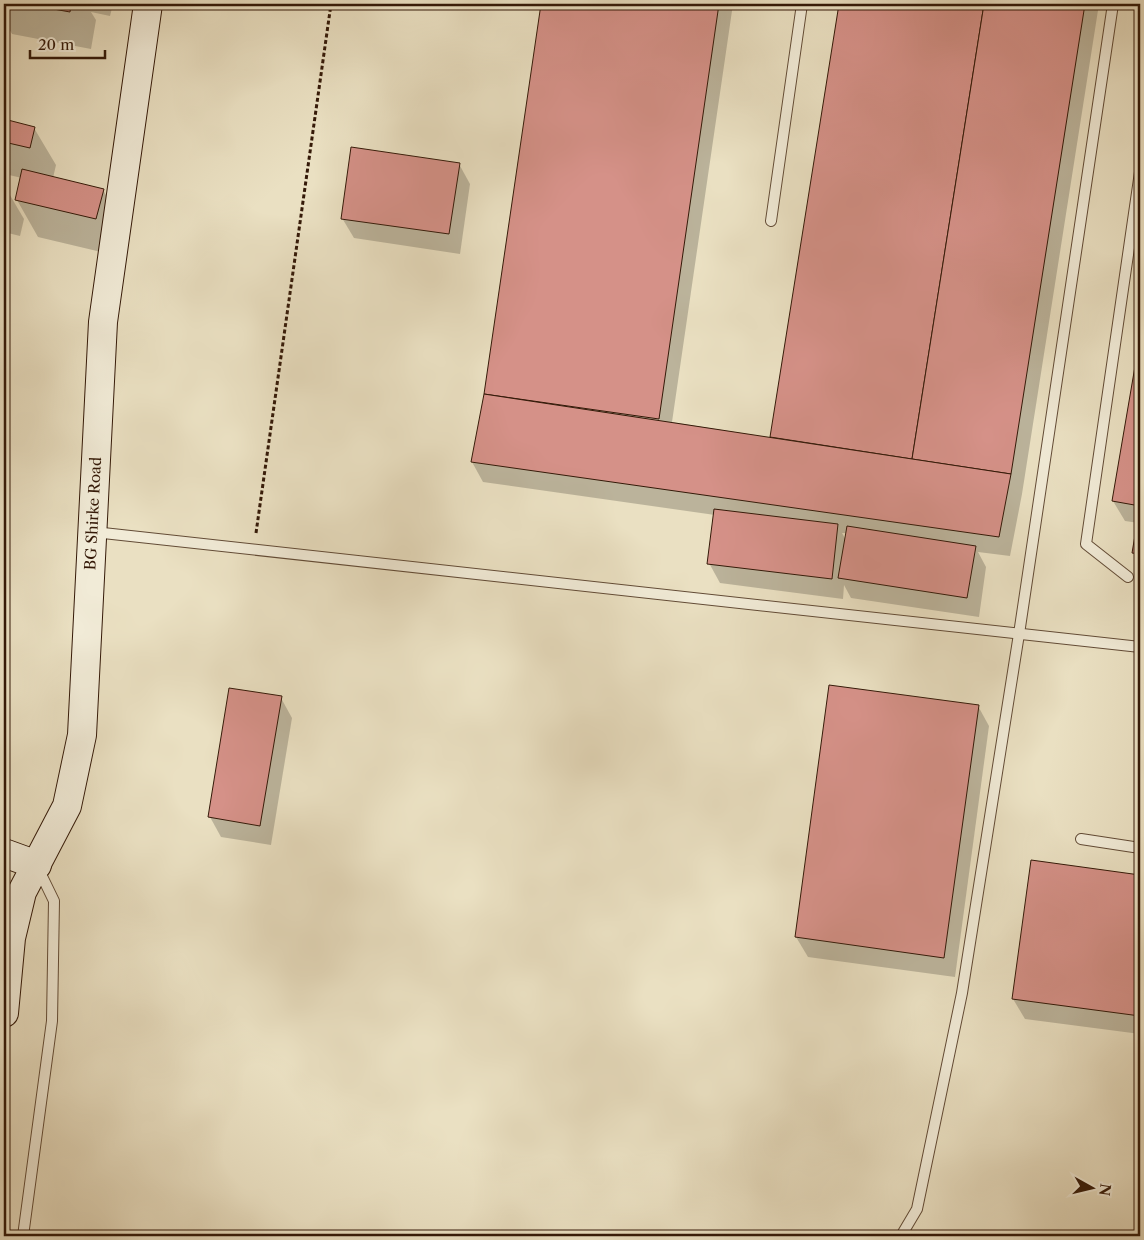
<svg xmlns="http://www.w3.org/2000/svg" width="1144" height="1240" font-family="'Libre Caslon Text',serif">
	<rect width="100%" height="100%" fill="#eae0c2"/>
	<filter id="stains"><feTurbulence type="fractalNoise" baseFrequency=".004" numOctaves="4"/><feColorMatrix values="0 0 0 0 .2 0 0 0 0 .09 0 0 0 0 .02 0 0 0 .5 -.17"/></filter>
	<radialGradient id="worn" r=".72"><stop offset=".6" stop-color="#630" stop-opacity="0"/><stop offset="1" stop-color="#630" stop-opacity=".3"/></radialGradient>
	<g fill="#0003" fill-rule="evenodd">
		<polygon points="4,4 113,4 110,16 91,12 96,20 91,49 12,34 4,19"/>
		<path d="M542 4H733L672 422 771 438 840 4H1099L1022 494 1010 556 978 552 986 567 979 617 851 598 844 585 843 599 720 583 709 563 715 515 483 482 472 462 486 394ZM842 533H847L846 540Z"/>
		<polygon points="4,120 34,128 56,165 53,178 103,190 124,227 118,256 38,237 17,200 22,178 9,175 4,167"/>
		<polygon points="459,164 470,184 460,254 354,238 342,218"/>
		<polygon points="4,185 24,219 20,236 4,232"/>
		<polygon points="1140,345 1140,564 1134,553 1139,523 1125,521 1113,501"/>
		<polygon points="281,698 292,718 271,845 221,837 210,817"/>
		<polygon points="978,706 989,726 955,977 808,957 796,937"/>
		<polygon points="1032,861 1140,876 1140,1034 1025,1019 1013,999"/>
	</g>
	<g fill="#d59188" stroke="#341908">
		<polygon points="26,4 71,4 70,12"/>
		<polygon points="541,4 719,4 659,419 484,394"/>
		<polygon points="839,4 984,4 912,459 770,437"/>
		<polygon points="984,4 1085,4 1011,474 912,459"/>
		<polygon points="4,119 35,127 30,148 4,142"/>
		<polygon points="351,147 460,163 449,234 341,219"/>
		<polygon points="22,169 104,189 96,219 15,200"/>
		<polygon points="1140,337 1140,554 1132,553 1140,506 1112,501"/>
		<polygon points="484,394 1011,474 999,537 471,462"/>
		<polygon points="714,509 838,524 832,579 707,564"/>
		<polygon points="847,526 976,546 967,598 838,578"/>
		<polygon points="829,685 979,705 944,958 795,937"/>
		<polygon points="229,688 282,696 260,826 208,817"/>
		<polygon points="1031,860 1140,875 1140,1016 1012,999"/>
	</g>
	<g fill="none" stroke-linecap="round" stroke-linejoin="round">
		<defs>
			<g id="lane">
				<polyline points="771,221 802,4"/>
				<polyline points="94,532 1140,647"/>
				<polyline points="1128,577 1086,544 1140,172"/>
				<polyline points="1081,839 1140,848"/>
				<polyline points="23,1236 52,1021 54,901 38,868"/>
				<polyline points="901,1236 917,1209 962,993 1019,634 1113,4"/>
			</g>
			<g id="secondary">
				<polyline points="4,853 37,865"/>
				<path id="s1" d="M4 1013 11 938 22 892 67 806 82 735 103 322 148 4"/>
			</g>
		</defs>
		<use href="#lane" stroke="#624b36" stroke-width="12"/>
		<use href="#secondary" stroke="#341908" stroke-width="30"/>
		<polyline stroke="#341908" stroke-width="3" stroke-dasharray="4 2.5" stroke-linecap="butt" points="256,533 331,4"/>
		<use href="#lane" stroke="#f1ebd7" stroke-width="10"/>
		<use href="#secondary" stroke="#f1ebd7" stroke-width="28"/>
	</g>
	<g text-anchor="middle" stroke-width="4" stroke-linejoin="round" paint-order="stroke">
		<g font-size="15" fill="#341908" stroke="#f1ebd7">
			<text dy="5" stroke="none"><textPath href="#s1" startOffset="514">BG Shirke Road</textPath></text>
		</g>
	</g>
	<rect width="1144" height="1240" fill="none" stroke="#eae0c2" stroke-width="20"/>
	<rect x="5" y="5" width="1134" height="1230" fill="none" stroke="#341908" stroke-width="2.5"/>
	<rect x="10" y="10" width="1124" height="1220" fill="none" stroke="#341908"/>
	<g transform="translate(1092 1188) rotate(98)" stroke="#f1ebd7" stroke-width="4" paint-order="stroke">
	<path d="M0-4L9 19L0 12L-9 19Z" fill="#341908"/>
	<text y="-8" font-size="14" font-weight="bold" text-anchor="middle" fill="#341908">N</text>
	</g>
	<path d="M30 50v8h75v-8" fill="none" stroke="#341908" stroke-width="2.5"/>
	<text x="38" y="50" font-size="15" fill="#341908" stroke="#f1ebd7" stroke-width="4" paint-order="stroke">20 m</text>
	<rect width="100%" height="100%" filter="url(#stains)"/>
	<rect width="100%" height="100%" fill="url(#worn)"/>
</svg>
